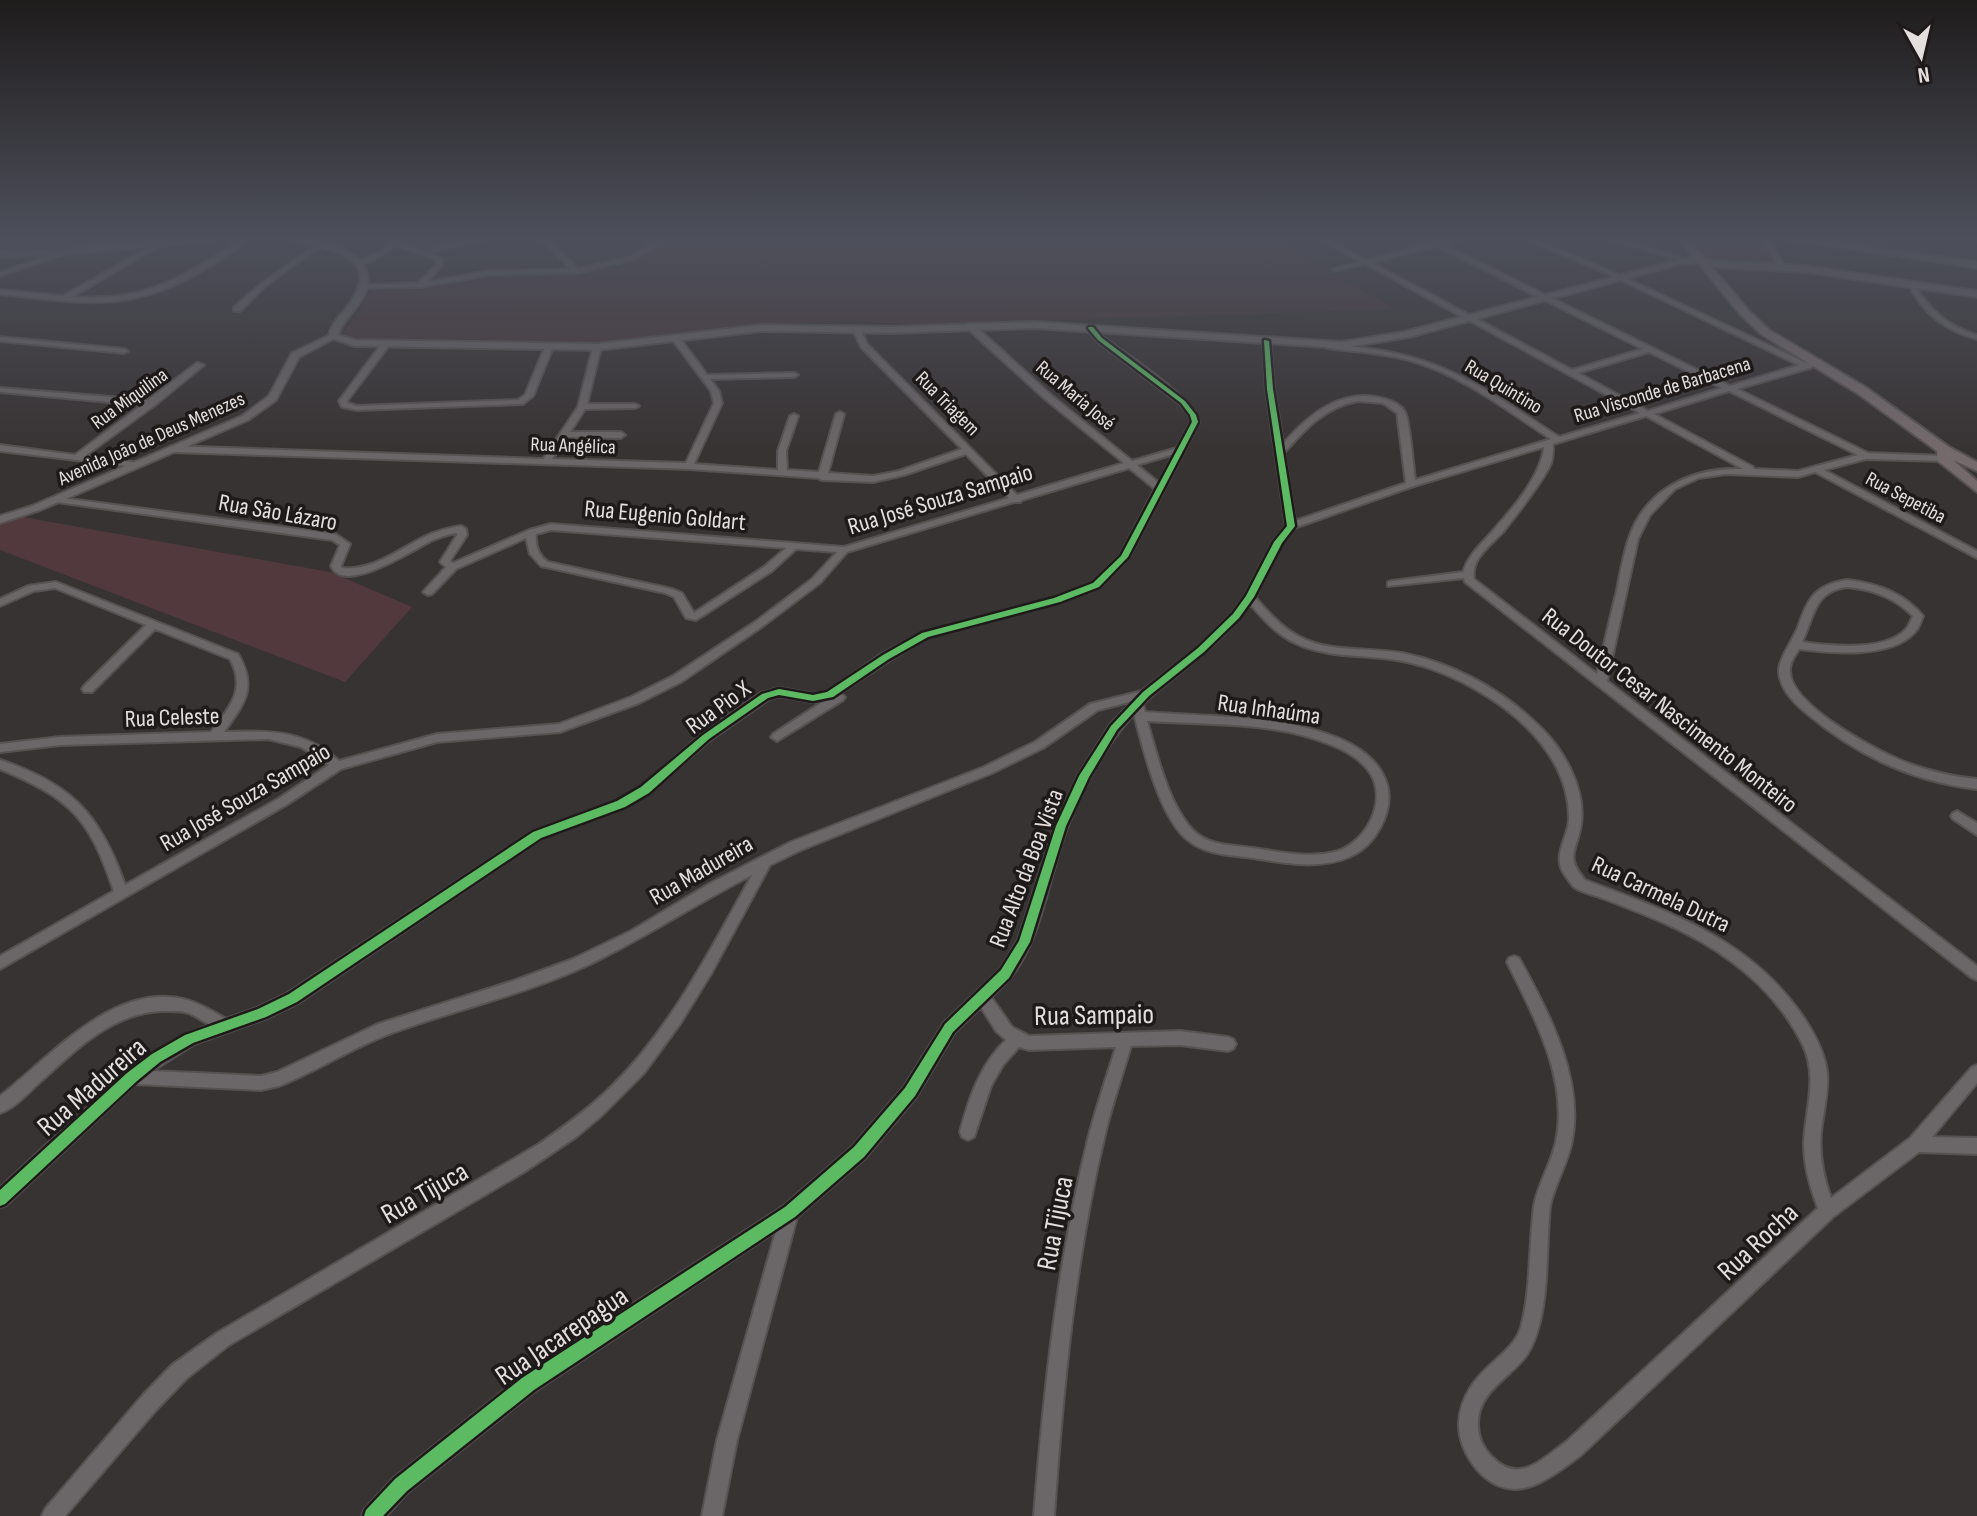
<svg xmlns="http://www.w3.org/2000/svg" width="1977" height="1516" font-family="'Sofia Sans Condensed',sans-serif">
	<rect width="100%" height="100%" fill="#383333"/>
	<g fill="#473639">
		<polygon points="0,238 186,238 92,247 0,251"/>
		<polygon points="678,238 1269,238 1395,309 919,325 852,320 728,327 638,342 594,345 467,339 351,339 343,333 363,305 362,301 373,291 434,287 496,277 543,278 624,266"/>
	</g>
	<g fill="#52393d">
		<polygon points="1688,238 1759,238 1777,264 1706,263"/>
		<polygon points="23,517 330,572 412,607 345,682 0,550 0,525"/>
	</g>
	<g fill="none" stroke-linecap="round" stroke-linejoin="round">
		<defs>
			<g id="minor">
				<path d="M244 238H251C215 266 170 293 124 300 83 306 41 298 0 294V290L63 296 157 243H161V245L72 297C149 302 181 277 244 238Z"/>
				<path d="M396 238H403L399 242 422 250 477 238H489L429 253 443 259 441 267 427 282 489 271 571 269 540 238H547L578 269 631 257 651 244 637 238H646L656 241 661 238H669L635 259 577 273 489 275 421 287 361 288V286L363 285 418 283 436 265 437 260 395 245C385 254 367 266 355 263L381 251Z"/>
				<path d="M1318 238H1326L1366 260 1430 243 1422 238H1430L1437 241 1450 238H1461L1442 244 1730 386 1799 365 1617 278 1524 238H1533L1621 276 1807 363 1815 361 1819 363 1810 368 1737 389 1868 453 1946 456V460L1943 461 1866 459 1824 470 1977 551V558L1815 472 1798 477 1726 474 1699 478 1675 489 1650 515 1638 539 1607 681 1977 966V980L1972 978 1465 582 1464 578 1388 586V582L1392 581 1463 572C1469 553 1483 543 1496 527 1515 506 1541 475 1544 447L1414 486 1294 528 1282 543 1255 597C1268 612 1282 628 1300 637 1330 653 1369 647 1402 653 1453 663 1503 690 1540 727 1564 750 1586 789 1581 824 1577 852 1564 855 1585 880 1667 911 1746 937 1799 1011 1812 1029 1824 1050 1827 1072 1829 1092 1823 1112 1821 1132 1819 1155 1823 1176 1831 1198L1910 1138 1972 1067 1977 1065V1083L1932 1137 1977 1138V1154L1919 1152 1833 1217 1580 1456C1555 1474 1525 1501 1493 1483 1478 1474 1469 1461 1463 1446 1452 1417 1465 1389 1486 1369 1499 1356 1515 1346 1521 1327 1531 1292 1529 1244 1534 1206 1538 1184 1551 1164 1556 1142 1569 1079 1534 1017 1507 962L1509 958 1514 956 1519 958C1548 1012 1584 1077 1572 1141 1568 1163 1555 1183 1550 1206 1546 1244 1549 1293 1538 1329 1535 1340 1530 1352 1522 1361 1504 1381 1477 1395 1478 1425 1478 1438 1483 1448 1492 1457 1519 1485 1542 1459 1566 1442L1818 1208C1810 1187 1804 1166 1804 1144 1805 1109 1819 1077 1802 1043 1773 986 1721 948 1664 923 1644 914 1623 906 1602 898 1594 895 1581 892 1574 887 1571 884 1566 877 1563 872 1553 855 1568 837 1569 820 1570 761 1523 716 1475 689 1449 674 1420 663 1390 659 1359 655 1324 657 1295 643 1277 635 1263 619 1250 604 1223 641 1185 668 1150 697L1143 704 1145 712C1208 717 1278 714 1338 738 1377 754 1403 786 1380 828 1373 841 1363 851 1349 857 1319 870 1284 863 1253 858 1232 855 1206 855 1189 841 1160 820 1143 748 1134 714 1105 745 1084 785 1068 825 1049 872 1042 942 1008 980 1003 986 996 992 991 997L1012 1027 1029 1036 1180 1031 1228 1037 1233 1039 1236 1044 1233 1049 1228 1051 1180 1045 1131 1046C1122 1076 1112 1105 1105 1134 1075 1259 1063 1388 1054 1516H1034C1044 1388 1058 1259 1089 1135 1097 1105 1107 1076 1116 1047L1029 1050 1019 1047 1003 1065 991 1086 974 1137 968 1140 962 1137 960 1132C969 1098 980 1065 1006 1040L996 1031 981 1007 954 1033 916 1097 865 1158 797 1217 737 1440 722 1516H702L717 1440 776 1231 535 1391 408 1492 386 1516H362L365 1509 394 1478 521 1377 784 1206 853 1146 904 1087 944 1023 1000 970 1018 940 1055 826 1078 776 1110 725 1133 701 1098 710 1043 748 992 773 801 850 770 865 712 972 680 1024 644 1073 600 1117 576 1137 524 1172 229 1345 186 1379 157 1409 65 1516H42L45 1509 143 1395 172 1365 217 1333 539 1144C565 1126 590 1108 612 1086 672 1027 711 948 752 875 695 904 643 939 586 966 523 995 454 1010 389 1034 351 1048 317 1071 279 1086L261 1090 135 1084 6 1205 0 1207V1188C28 1162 55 1137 83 1112 124 1074 155 1044 210 1025 203 1021 196 1016 188 1013 182 1011 176 1011 170 1011 115 1009 77 1049 39 1083 27 1094 15 1108 0 1113V1096C51 1057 114 980 187 1000 201 1004 214 1012 226 1019L257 1008 288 993 532 832 617 801 641 787 702 734 761 693 779 688 813 694 827 692 882 654 921 633 1053 598 1092 583 1120 556 1155 489 1129 468 1022 500 1020 502H1014L847 552 820 583 763 626 681 682 639 703 560 732 437 742 341 769 286 805 0 969V956L114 891C89 818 72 799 0 769V760C72 784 100 814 125 885L278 799 329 765 301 747 268 739 60 745 0 752V744L60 737 211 732C229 708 247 690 230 659L155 629 92 692H84L82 689 84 686 146 625 55 588 34 591 0 606V599L28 586 56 582 238 654C258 688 244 704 224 732 268 731 304 729 339 761L437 734 559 724 631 697 673 676 755 622 812 579 837 552 796 549 772 571 696 620 686 618 674 597 665 593 541 566 530 554 526 538 456 569 432 594 428 595 423 592 446 567 440 562 457 535V533C448 534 441 537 433 540 414 549 344 596 331 566L340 545 332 540 57 502 54 501V497L335 534 350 544 341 566 342 568C372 571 398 550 424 537 436 531 448 528 461 526L466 529 467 535 450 561 453 563 529 530 551 524 844 547 1009 498 966 454 904 475 873 482 822 480 818 478 689 469 171 452 167 449 171 446 543 459 578 407 593 347 597 345 601 347 587 404H635L639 406 635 408 585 409 570 432H621L625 435 621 438 567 437 552 459 686 463 714 403 711 391 672 339 676 337H679L707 375 794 373 798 375 794 377 710 379 719 391 722 403 694 464 778 470V451L790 416 794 414 798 416 786 451 787 470 819 472 836 414 840 412 844 414 828 473 873 476 899 471 962 449 861 347 853 330 857 328 861 330 867 344 1017 495 1124 463 1045 399 967 328V324H973L1051 395 1132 461 1177 448 1191 422 1189 415 1180 404 1097 341 1087 328 1088 326H1094L1103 337C1126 355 1192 396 1199 422L1129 557 1100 587 1061 602 929 637 890 660 840 693 845 697 843 700 777 741 771 737 773 734 827 699 813 702 779 696 769 699 710 740 649 793 625 807 542 838 298 1003 267 1018 194 1044 152 1071 261 1076 277 1072 378 1024 516 980 573 959 631 931 709 884 791 842 984 767 1035 742 1090 704 1142 691 1197 648 1232 614 1245 596 1273 542 1286 526 1266 389 1263 339 1270 341 1274 389 1283 444C1309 414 1342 387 1385 399 1392 401 1401 405 1405 412 1410 423 1413 465 1415 480L1551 439C1507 411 1464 376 1412 361 1385 353 1355 352 1327 348L1323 346 1324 344C1337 344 1349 346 1362 348 1446 357 1491 393 1559 437L1640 413 1365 264 1333 271V269L1360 262ZM1436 246 1643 349 1572 370 1372 263ZM1649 352 1722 388 1648 411 1578 373ZM1729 391 1858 455 1798 471 1754 469 1753 467 1654 414ZM1358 401 1383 403 1397 413 1406 483 1295 521 1284 453C1305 429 1325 407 1358 401ZM1646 416 1743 469C1692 467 1644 489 1628 541 1623 557 1620 574 1617 590 1610 618 1604 646 1597 674L1474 579C1471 558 1490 546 1503 532 1514 518 1545 479 1551 463 1553 458 1553 450 1553 444ZM1174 454 1159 483 1137 465ZM551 530 786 548 764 567 694 613 682 593 672 589 548 562C538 555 535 546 536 534ZM1147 721C1206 725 1273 721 1329 744 1345 750 1363 760 1372 776 1386 804 1366 841 1338 851 1311 859 1280 852 1253 848 1234 845 1210 846 1195 832 1169 808 1157 754 1147 721Z"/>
				<polygon points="1605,238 1615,238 1689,260 1684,261"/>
				<polygon points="1762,238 1768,238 1784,266 1783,267 1779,267"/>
				<polygon points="320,242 325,243 265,286 240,311 234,311 234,307 261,284"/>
				<polygon points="69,250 74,251 0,276 0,272"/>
				<path d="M1909 283H1913C1929 309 1947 326 1977 335V339C1944 330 1924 314 1908 284Z"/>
				<polygon points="0,337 124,349 128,351 124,353 0,341"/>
				<polygon points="383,342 390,344 347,401 348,403 357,406 518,400 525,395 545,347 549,345 553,347 533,396 523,404 357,410 342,407 339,401"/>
				<polygon points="197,363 204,365 155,405 85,456 132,462 135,463 135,467 0,451 0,445 75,455 142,405 0,392 0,388 148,400"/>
				<path d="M1847 580C1876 583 1904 593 1923 616 1921 622 1919 628 1914 633 1890 659 1831 653 1799 649 1795 656 1789 663 1790 672 1792 707 1880 753 1910 764 1932 772 1954 777 1977 779V789C1915 782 1858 756 1810 716 1797 706 1780 690 1779 672 1778 660 1793 640 1798 627 1808 599 1814 585 1847 580ZM1847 587C1872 589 1895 598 1913 616 1912 618 1908 627 1907 628 1887 652 1830 646 1802 642 1814 617 1814 591 1847 587Z"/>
				<polygon points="1957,811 1977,823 1977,835 1953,819 1951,816 1953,813"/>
			</g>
			<polygon id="tertiary" points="330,335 337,337 299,357 276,400 248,420 40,510 0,523 0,516 32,506 242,416 269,396 292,353"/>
			<g id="secondary">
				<polygon points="183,238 215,238 211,241 71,254 0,257 0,251 71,248"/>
				<path d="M290 238C320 238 382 249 365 294 358 309 343 319 338 335L355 340 597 344 762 325 892 327 1034 322 1342 342 1404 332 1697 255 1716 261 1806 266 1977 291V297L1806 272 1715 267 1703 263 1681 264 1409 337 1342 348 1034 328 892 333 762 331 597 350 355 346 328 337C332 321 344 313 352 300 384 250 314 250 290 238Z"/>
				<polygon points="1780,238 1803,238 1977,262 1977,268"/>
			</g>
			<polygon id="primary" points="1678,238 1688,238 1748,310 1769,330 1865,387 1949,447 1977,462 1977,471 1953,460 1977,481 1977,492 1938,461 1937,451 1857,393 1761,334 1740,314"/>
		</defs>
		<use href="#minor" stroke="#575252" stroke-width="4"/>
		<use href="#tertiary" stroke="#575252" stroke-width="4"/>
		<use href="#secondary" stroke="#575252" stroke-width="4"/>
		<use href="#primary" stroke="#575252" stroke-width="4"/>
		<use href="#minor" fill="#6b6667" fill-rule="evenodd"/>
		<use href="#tertiary" fill="#6b6667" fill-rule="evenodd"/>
		<use href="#secondary" fill="#6b6667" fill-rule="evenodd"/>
		<use href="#primary" fill="#746a6c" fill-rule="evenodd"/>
		<defs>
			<g id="cycleway">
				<polygon points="1089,327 1093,327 1102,338 1185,401 1196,415 1198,422 1128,557 1099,587 1060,602 928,637 889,659 833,697 813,701 779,695 768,698 709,739 649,793 625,807 541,838 297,1002 266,1017 193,1043 160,1062 137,1081 5,1204 0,1206 0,1190 127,1073 152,1054 185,1035 258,1009 289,994 533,832 617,801 641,787 703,735 762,694 779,689 813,695 827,692 883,655 922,633 1054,598 1093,583 1121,556 1192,422 1190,415 1181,403 1098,340 1088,328"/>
				<polygon points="1264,340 1269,341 1273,389 1295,526 1282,543 1254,597 1239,618 1204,652 1149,696 1117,730 1089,777 1066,826 1030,942 1009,978 953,1032 915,1096 864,1157 795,1217 534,1390 407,1491 383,1516 364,1516 366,1510 395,1479 522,1378 785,1207 854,1147 905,1088 945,1024 1001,970 1019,941 1056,826 1079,776 1111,726 1143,692 1198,648 1233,614 1246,596 1274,542 1287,526 1267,389"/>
			</g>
		</defs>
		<use href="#cycleway" stroke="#1f1a1a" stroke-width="5"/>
		<use href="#cycleway" fill="#5cba63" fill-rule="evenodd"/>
	</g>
	<linearGradient id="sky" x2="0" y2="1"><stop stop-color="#1f1c1c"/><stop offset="0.53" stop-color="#4d505b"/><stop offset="1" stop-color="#4d505b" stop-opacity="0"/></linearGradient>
	<rect width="1977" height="450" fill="url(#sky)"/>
	<g text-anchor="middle" stroke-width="7" stroke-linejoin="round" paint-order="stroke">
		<g font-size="20" fill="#e5dedf" stroke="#1f1a1a">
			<text transform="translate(1504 386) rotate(31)" y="7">Rua Quintino</text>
			<text transform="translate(1662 389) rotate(-17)" y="7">Rua Visconde de Barbacena</text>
			<text transform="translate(1076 395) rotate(40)" y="7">Rua Maria José</text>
			<text transform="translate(129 398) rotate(-36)" y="7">Rua Miquilina</text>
			<text transform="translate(948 403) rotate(45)" y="7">Rua Triagem</text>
			<text transform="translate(151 438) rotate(-24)" y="7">Avenida João de Deus Menezes</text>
			<text transform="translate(573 445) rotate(2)" y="7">Rua Angélica</text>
			<text transform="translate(1906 497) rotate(28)" y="7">Rua Sepetiba</text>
		</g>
		<g font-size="24" fill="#e5dedf" stroke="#1f1a1a">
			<text transform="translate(940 499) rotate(-17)" y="8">Rua José Souza Sampaio</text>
			<text transform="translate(278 512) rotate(10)" y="8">Rua São Lázaro</text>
			<text transform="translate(665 515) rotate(5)" y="8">Rua Eugenio Goldart</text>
			<text transform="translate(718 707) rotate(-36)" y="8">Rua Pio X</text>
			<text transform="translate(1269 709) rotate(8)" y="8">Rua Inhaúma</text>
			<text transform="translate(1670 710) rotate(38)" y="8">Rua Doutor Cesar Nascimento Monteiro</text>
			<text transform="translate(172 717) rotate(-2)" y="8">Rua Celeste</text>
			<text transform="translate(245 797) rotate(-30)" y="8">Rua José Souza Sampaio</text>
			<text transform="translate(1026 868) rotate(-69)" y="8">Rua Alto da Boa Vista</text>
			<text transform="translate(701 870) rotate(-30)" y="8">Rua Madureira</text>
			<text transform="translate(1661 894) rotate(25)" y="8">Rua Carmela Dutra</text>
		</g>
		<g font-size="28" fill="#e5dedf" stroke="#1f1a1a">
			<text transform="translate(1094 1014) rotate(-1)" y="10">Rua Sampaio</text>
			<text transform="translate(91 1086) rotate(-41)" y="10">Rua Madureira</text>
			<text transform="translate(424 1192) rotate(-30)" y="10">Rua Tijuca</text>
			<text transform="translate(1054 1223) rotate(-79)" y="10">Rua Tijuca</text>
			<text transform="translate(1757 1241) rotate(-43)" y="10">Rua Rocha</text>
			<text transform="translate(561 1335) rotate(-34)" y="10">Rua Jacarepagua</text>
		</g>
	</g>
	<g transform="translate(1921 56) rotate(172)" stroke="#1f1a1a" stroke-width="6" paint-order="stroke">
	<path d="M0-6L14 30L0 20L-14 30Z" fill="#e5dedf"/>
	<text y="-12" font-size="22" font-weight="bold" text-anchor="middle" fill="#e5dedf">N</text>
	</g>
</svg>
